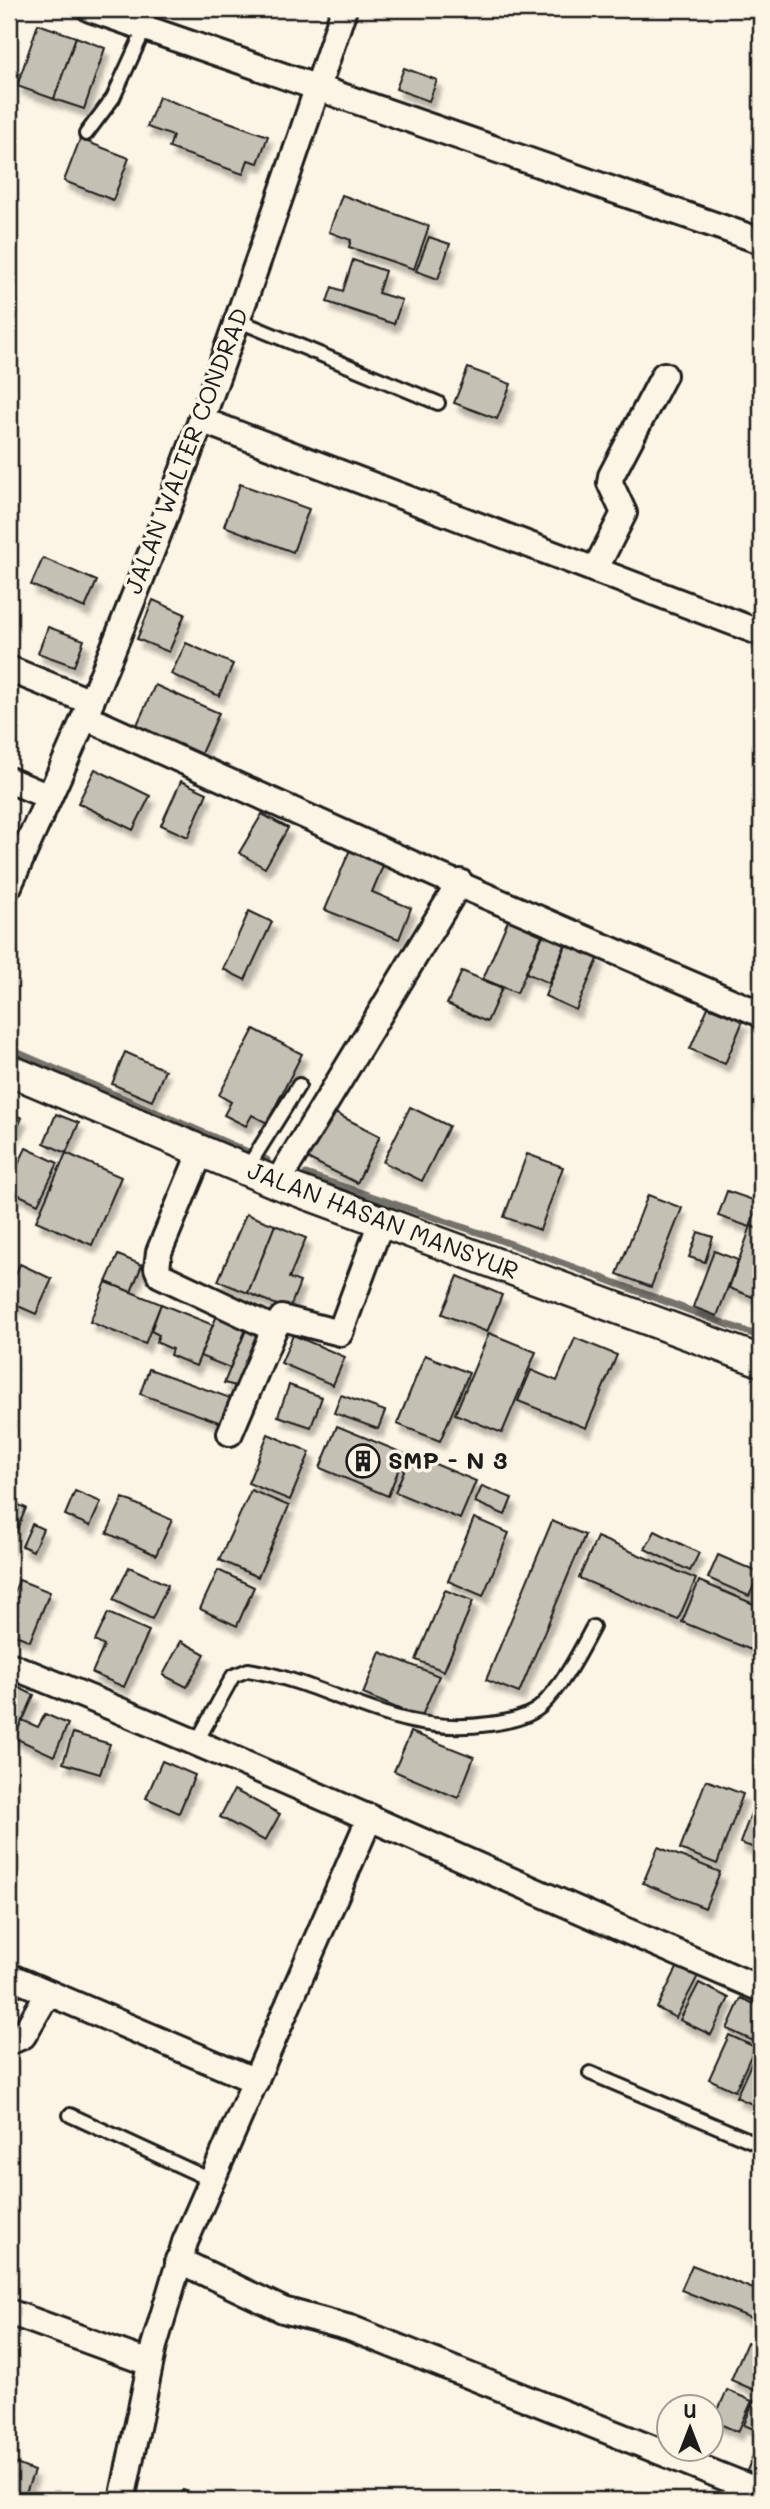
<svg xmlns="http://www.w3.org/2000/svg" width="770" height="2509" font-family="Mali,sans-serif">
	<defs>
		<filter id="shadow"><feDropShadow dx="4.5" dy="8" stdDeviation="2" flood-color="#0004"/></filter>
	</defs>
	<rect width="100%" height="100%" fill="#fcf5e5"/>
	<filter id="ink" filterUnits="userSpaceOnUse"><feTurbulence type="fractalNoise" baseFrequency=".0143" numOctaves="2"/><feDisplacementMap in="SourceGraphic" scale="14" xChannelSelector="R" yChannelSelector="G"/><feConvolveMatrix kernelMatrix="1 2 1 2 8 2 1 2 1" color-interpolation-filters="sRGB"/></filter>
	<g filter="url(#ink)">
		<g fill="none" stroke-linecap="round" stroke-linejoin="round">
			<g stroke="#75726c" stroke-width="7">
				<polyline points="9,1049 267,1160"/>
				<polyline points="306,1174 489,1236 761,1337"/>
			</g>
		</g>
		<g fill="#c4c0b3" stroke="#1c1c1c" stroke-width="2" filter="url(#shadow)">
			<polygon points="38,24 76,37 54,99 17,86"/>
			<polygon points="76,37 105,48 84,109 54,99"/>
			<polygon points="404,68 437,80 429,101 396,89"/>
			<polygon points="159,97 268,136 258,163 248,160 243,174 169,148 173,136 147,127"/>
			<polygon points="80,139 129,158 113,200 64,181"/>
			<polygon points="342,195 429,226 414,269 349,247 351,240 329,232"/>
			<polygon points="429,237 450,244 438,279 416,271"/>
			<polygon points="353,260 385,271 378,293 402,300 394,324 327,302 332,287 343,291"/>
			<polygon points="468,368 511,384 497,419 454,403"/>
			<polygon points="240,484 309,509 293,552 224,526"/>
			<polygon points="43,558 97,581 85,608 31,585"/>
			<polygon points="153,600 185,614 169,652 137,639"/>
			<polygon points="48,627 84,640 74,666 38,653"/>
			<polygon points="186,643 233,664 219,696 171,674"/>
			<polygon points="155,685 219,713 199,758 135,729"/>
			<polygon points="95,769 150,796 133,830 78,803"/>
			<polygon points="181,781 207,793 188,837 161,825"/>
			<polygon points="262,814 288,828 265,868 239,853"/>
			<polygon points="351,847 385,861 372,892 411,908 399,939 325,910"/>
			<polygon points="249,911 272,922 245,980 223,969"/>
			<polygon points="509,918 543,933 517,993 483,979"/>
			<polygon points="544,933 566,943 549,983 526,973"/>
			<polygon points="567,943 599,957 576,1010 545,996"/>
			<polygon points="462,971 502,988 487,1022 447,1004"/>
			<polygon points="708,1007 743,1021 725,1064 690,1049"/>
			<polygon points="254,1029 302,1054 267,1123 252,1115 246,1126 224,1115 231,1102 219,1095"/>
			<polygon points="125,1052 165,1070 152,1101 112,1084"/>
			<polygon points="410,1107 449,1126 422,1181 383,1162"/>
			<polygon points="331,1111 380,1136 357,1183 307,1158"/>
			<polygon points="9,1112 22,1118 9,1146"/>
			<polygon points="56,1114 79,1123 66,1153 44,1143"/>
			<polygon points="26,1148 58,1163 38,1204 9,1190 9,1168 15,1171"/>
			<polygon points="66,1153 121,1177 92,1245 36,1221"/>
			<polygon points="527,1154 563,1167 540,1230 504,1217"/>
			<polygon points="727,1191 759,1202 750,1227 718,1216"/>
			<polygon points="648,1195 682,1208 651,1287 617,1274"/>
			<polygon points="246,1214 275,1225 248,1293 218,1281"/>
			<polygon points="275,1225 306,1238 289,1278 300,1282 289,1310 248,1293"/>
			<polygon points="751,1226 761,1230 761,1300 729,1288"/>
			<polygon points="698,1232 713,1237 705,1262 689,1257"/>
			<polygon points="714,1251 738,1260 717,1316 693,1307"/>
			<polygon points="118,1255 142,1265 131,1292 106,1282"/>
			<polygon points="20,1264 52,1279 36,1314 9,1302 9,1289"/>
			<polygon points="458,1276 502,1295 487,1332 442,1314"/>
			<polygon points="106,1282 161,1304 145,1344 90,1322"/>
			<polygon points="161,1304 213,1325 196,1366 170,1355 172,1349 156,1342 159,1335 151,1331"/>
			<polygon points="218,1313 248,1325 230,1368 200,1356"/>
			<polygon points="248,1325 261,1335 240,1387 224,1383"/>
			<polygon points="489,1333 536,1352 502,1433 455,1414"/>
			<polygon points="293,1335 345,1357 333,1385 281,1363"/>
			<polygon points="575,1338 617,1355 586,1428 518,1401 531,1370 557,1381"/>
			<polygon points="425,1355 469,1373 440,1441 397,1424"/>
			<polygon points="149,1369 236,1400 227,1425 140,1394"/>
			<polygon points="289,1385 322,1397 311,1427 278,1416"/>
			<polygon points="341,1395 385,1411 378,1429 334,1413"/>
			<polygon points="337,1426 405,1454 388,1496 320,1468"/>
			<polygon points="268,1434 310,1452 290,1500 248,1483"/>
			<polygon points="411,1454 476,1481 460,1519 395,1492"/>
			<polygon points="482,1486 512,1498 505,1515 475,1502"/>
			<polygon points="251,1490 289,1506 258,1577 219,1560"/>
			<polygon points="75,1491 101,1502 90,1526 65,1515"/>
			<polygon points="123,1498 172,1520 156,1555 107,1533"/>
			<polygon points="9,1501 26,1508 10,1546 9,1546"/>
			<polygon points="474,1518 509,1533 483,1596 448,1581"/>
			<polygon points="552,1521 585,1535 519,1693 486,1680"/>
			<polygon points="32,1524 43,1529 33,1551 22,1546"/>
			<polygon points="655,1531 699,1553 690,1571 645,1549"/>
			<polygon points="597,1537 696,1579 678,1620 579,1578"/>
			<polygon points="718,1555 760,1573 749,1596 708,1578"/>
			<polygon points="129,1567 168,1585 152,1619 113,1600"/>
			<polygon points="218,1570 254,1587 237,1626 200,1609"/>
			<polygon points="19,1580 50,1592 30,1641 9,1632 9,1605"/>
			<polygon points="699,1581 761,1607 761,1654 682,1622"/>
			<polygon points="445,1590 473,1601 444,1671 416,1660"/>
			<polygon points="108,1613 149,1631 124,1687 92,1673 104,1646 95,1641"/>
			<polygon points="181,1641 205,1654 187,1687 163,1675"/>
			<polygon points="380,1652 439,1676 421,1718 363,1694"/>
			<polygon points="9,1683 34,1695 15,1738 9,1736"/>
			<polygon points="45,1714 68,1724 54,1756 15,1738 22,1720 38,1727"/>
			<polygon points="411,1732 474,1757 458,1798 394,1771"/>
			<polygon points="73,1733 110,1744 100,1774 63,1763"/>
			<polygon points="162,1761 195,1775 179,1813 146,1798"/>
			<polygon points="706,1780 743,1794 717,1864 680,1849"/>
			<polygon points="761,1786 761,1850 740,1843"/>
			<polygon points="234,1790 280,1814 265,1841 220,1817"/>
			<polygon points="658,1847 720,1872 705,1908 643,1883"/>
			<polygon points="678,1966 698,1976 676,2018 657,2008"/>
			<polygon points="699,1983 729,1998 711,2035 680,2020"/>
			<polygon points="741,1998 761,2007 761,2035 758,2043 727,2029"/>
			<polygon points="729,2035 755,2047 735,2091 709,2079"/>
			<polygon points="759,2046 761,2047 761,2108 736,2097"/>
			<polygon points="692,2265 761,2292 761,2322 681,2290"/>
			<polygon points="747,2342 761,2348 761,2393 731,2380"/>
			<polygon points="727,2390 752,2401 738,2432 713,2421"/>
			<polygon points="754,2400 761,2403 761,2432 744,2425"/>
			<polygon points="755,2451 761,2454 761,2485 744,2478"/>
			<polygon points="9,2461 34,2471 23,2500 9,2500"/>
			<polygon points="183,2490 212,2500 179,2500"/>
		</g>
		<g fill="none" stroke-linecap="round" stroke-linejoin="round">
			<defs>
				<g id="service">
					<polyline points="86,134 113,98 145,28"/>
					<polyline points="237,320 438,403"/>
					<polyline points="246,1170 299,1085"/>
					<path d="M196 1743 233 1676 248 1670C336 1684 392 1738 490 1724 506 1722 527 1718 540 1707 563 1685 578 1655 593 1627"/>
					<polyline points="590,2073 761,2145"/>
					<polyline points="70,2115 211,2180"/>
				</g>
				<g id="minor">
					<polyline points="90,9 761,241"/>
					<polyline points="201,420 761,633"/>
					<polyline points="595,570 624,513 610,483 611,476 664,375"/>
					<polyline points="9,669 91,702"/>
					<polyline points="85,717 437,875 761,1014"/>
					<polyline points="9,780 49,797"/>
					<path d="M9 886C34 829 61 773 85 716 183 485 264 247 344 9"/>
					<polyline points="201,1151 159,1252 157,1268 160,1275 274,1329 230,1433"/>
					<polyline points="277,1183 460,882"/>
					<polyline points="274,1329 282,1318 340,1333 381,1222"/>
					<path d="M9 1665C262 1767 510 1882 761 1989"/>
					<polyline points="9,1976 256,2081"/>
					<polyline points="9,2042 23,2036 48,1993"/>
					<polyline points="178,2260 283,2310 350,2328 761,2492"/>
					<polyline points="9,2312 149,2363"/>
					<polyline points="122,2500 154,2346 185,2242 370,1817"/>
				</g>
				<polyline id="tertiary" points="9,1070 277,1183 761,1361"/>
			</defs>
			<use href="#service" stroke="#1c1c1c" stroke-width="18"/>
			<use href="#minor" stroke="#1c1c1c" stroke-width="30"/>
			<use href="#tertiary" stroke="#1c1c1c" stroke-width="35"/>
			<use href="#service" stroke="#fcf5e5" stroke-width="12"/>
			<use href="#minor" stroke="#fcf5e5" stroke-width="24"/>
			<use href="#tertiary" stroke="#fcf5e5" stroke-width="30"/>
		</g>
	</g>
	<defs>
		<symbol id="building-ring" viewBox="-11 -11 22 22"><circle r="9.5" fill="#fcf5e5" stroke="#1c1c1c" stroke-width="1.5"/><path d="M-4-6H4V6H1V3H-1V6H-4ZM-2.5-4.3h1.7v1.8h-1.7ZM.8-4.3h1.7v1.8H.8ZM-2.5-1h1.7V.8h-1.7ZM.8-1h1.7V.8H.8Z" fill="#1c1c1c"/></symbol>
	</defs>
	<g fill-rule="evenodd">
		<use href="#building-ring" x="344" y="1442" width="38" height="38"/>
	</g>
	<g text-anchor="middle" stroke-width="7" stroke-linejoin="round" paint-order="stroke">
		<g font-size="24" fill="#1c1c1c" stroke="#fcf5e5">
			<text transform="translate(187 451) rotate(-69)" y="8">JALAN WALTER CONDRAD</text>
			<text transform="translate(383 1221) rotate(21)" y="8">JALAN HASAN MANSYUR</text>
		</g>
		<g font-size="24" font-weight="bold" fill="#1c1c1c" stroke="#fcf5e5" text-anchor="start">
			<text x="388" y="1469">SMP - N 3</text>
		</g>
	</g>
	<rect width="770" height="2509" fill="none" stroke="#fcf5e5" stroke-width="35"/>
	<rect x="18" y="18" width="735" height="2474" fill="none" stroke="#1c1c1c" stroke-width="2.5" filter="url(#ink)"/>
	<g transform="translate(690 2428)"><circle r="33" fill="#fcf5e5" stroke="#a29e95" stroke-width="2"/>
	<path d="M0-5L12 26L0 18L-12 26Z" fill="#1c1c1c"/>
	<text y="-10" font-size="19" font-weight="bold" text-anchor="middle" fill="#1c1c1c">U</text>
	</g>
</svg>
